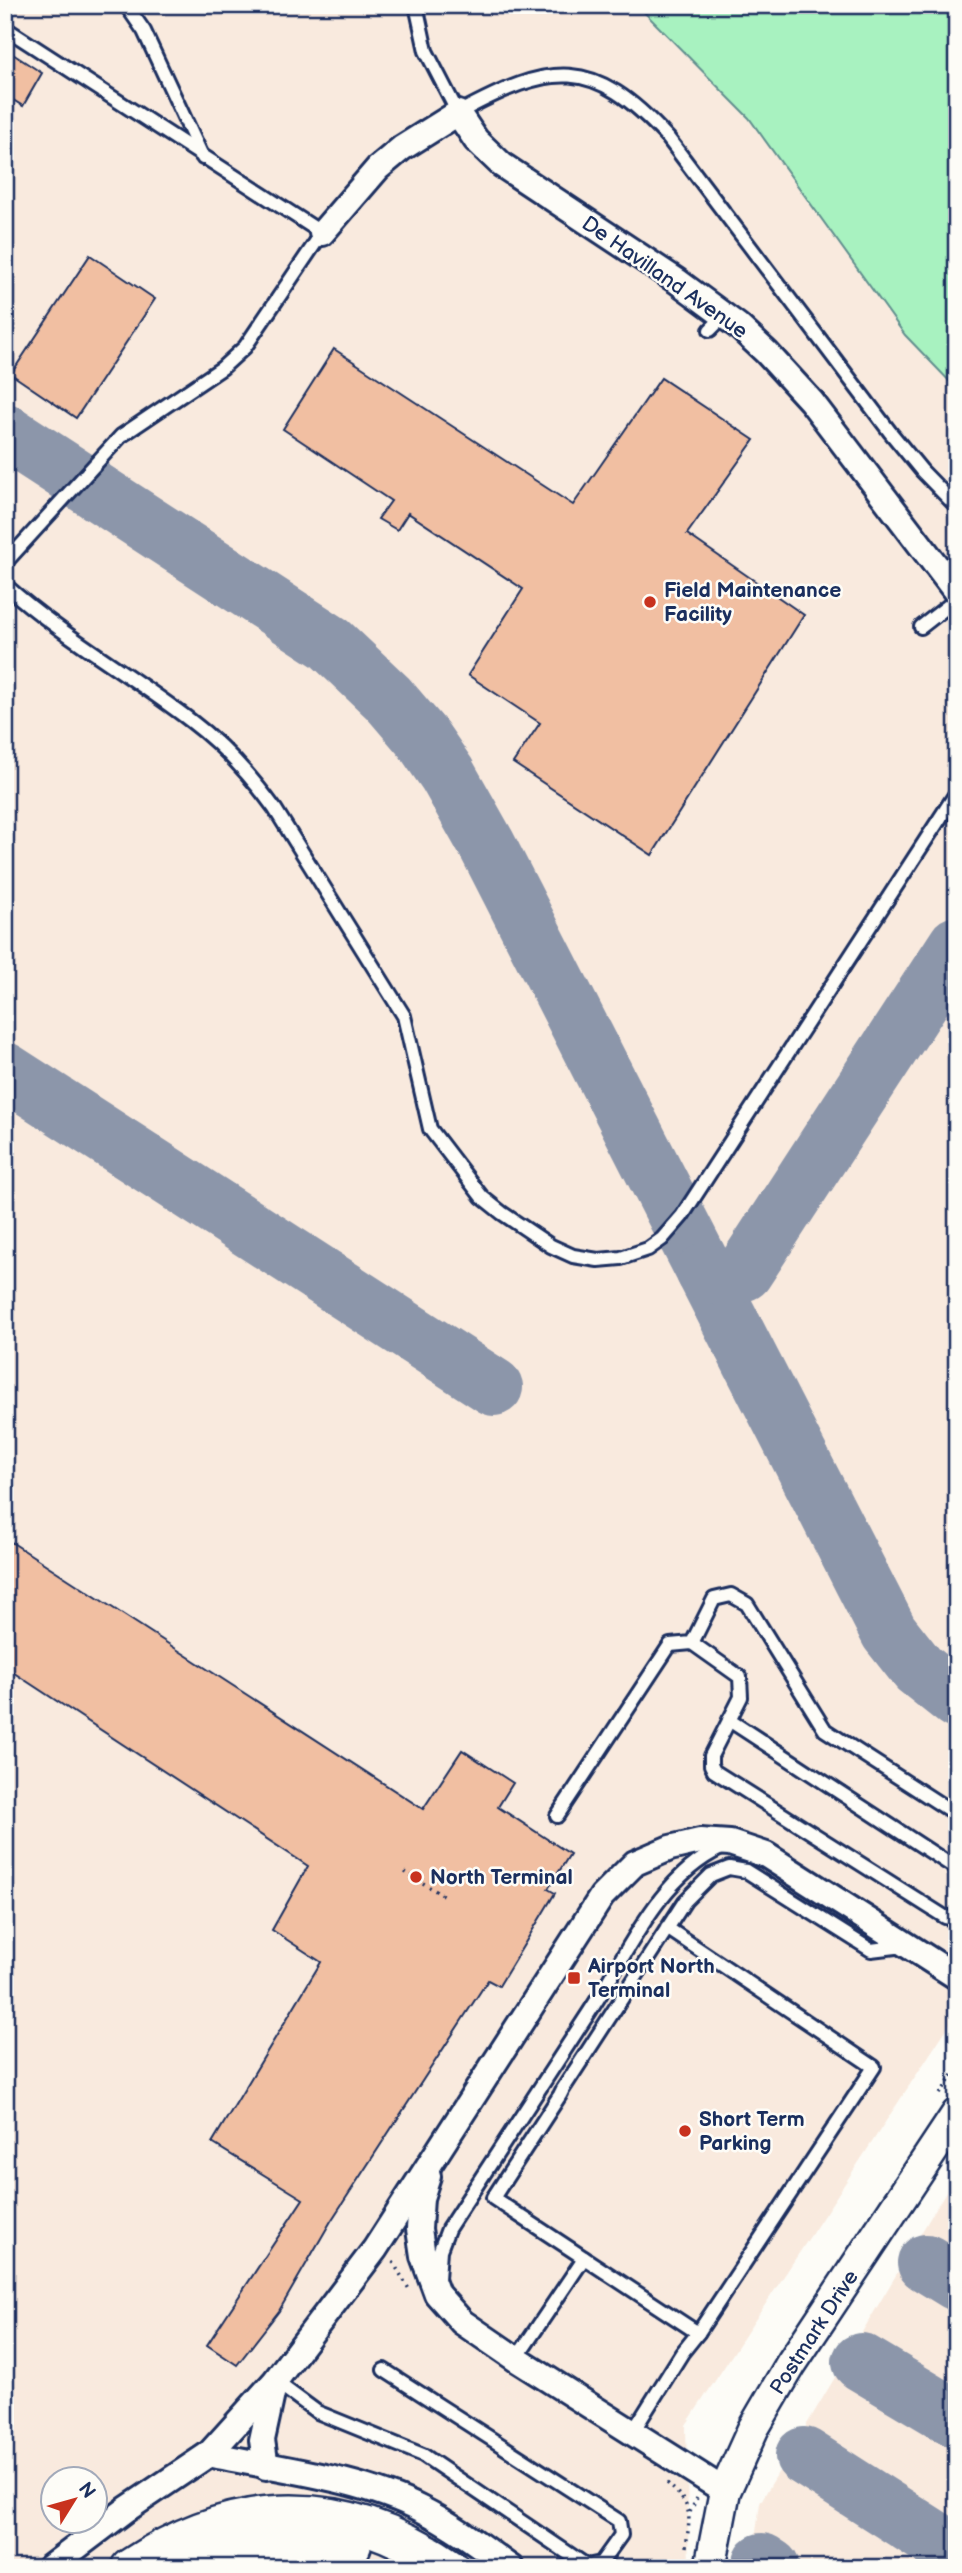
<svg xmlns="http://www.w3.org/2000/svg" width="962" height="2573" font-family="'Balsamiq Sans',sans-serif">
	<rect width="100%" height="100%" fill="#fdfcf7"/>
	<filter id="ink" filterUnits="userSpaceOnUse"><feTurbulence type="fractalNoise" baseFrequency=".0143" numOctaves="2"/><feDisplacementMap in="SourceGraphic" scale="14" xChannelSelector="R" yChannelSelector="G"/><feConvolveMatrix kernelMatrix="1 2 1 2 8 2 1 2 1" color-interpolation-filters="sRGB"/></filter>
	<g filter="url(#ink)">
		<g fill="#f9eade" fill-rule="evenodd">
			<path d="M5 5H957V2013L686 2425 689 2568H5ZM52 2478H94V2520H52Z"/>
			<polygon points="957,2173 957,2568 751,2568 760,2503"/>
		</g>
		<polygon fill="#a8f2c0" stroke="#62908f" stroke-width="2" points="637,5 957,5 957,389 905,335 749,118"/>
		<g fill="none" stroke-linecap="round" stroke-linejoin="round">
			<g stroke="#8c96aa" stroke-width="58">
				<polyline points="5,432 330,643 388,698 423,739 447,774 487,845 889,1632 918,1669 957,1700"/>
				<polyline points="5,1071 494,1387"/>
				<path d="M705 1272C720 1279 729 1278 744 1272L957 945"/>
				<polyline points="926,2263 957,2282"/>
				<polyline points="861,2362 957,2419"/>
				<polyline points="804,2456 940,2543 957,2549"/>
				<polyline points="762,2562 771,2568"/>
			</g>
		</g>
		<g fill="#f1bfa2" stroke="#1b2f5e" stroke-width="2">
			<polygon points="5,49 42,73 23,106 5,95"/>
			<polygon points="90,255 155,299 76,418 11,374"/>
			<polygon points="334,349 573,505 661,378 754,440 687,534 804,615 652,855 513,763 540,723 468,675 523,589 408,513 397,530 378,519 391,501 283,429"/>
			<polygon points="5,1538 423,1809 462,1750 513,1783 498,1807 570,1854 548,1889 555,1893 499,1986 488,1980 331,2221 279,2311 237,2365 207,2345 303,2199 212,2143 321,1962 272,1930 308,1866 5,1667"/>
		</g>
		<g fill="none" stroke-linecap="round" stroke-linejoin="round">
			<defs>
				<g id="service">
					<polyline points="126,5 144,31 203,158"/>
					<path d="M416 5 426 51 458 113C551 63 592 55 668 138L890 432 922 471 957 507"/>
					<polyline points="5,28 322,233 245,347 222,368 121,436 5,563"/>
					<polyline points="710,330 725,315"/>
					<path d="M5 585C62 636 130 674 191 721 224 746 251 776 275 809L404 1016 430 1129 482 1197 502 1213 551 1246 573 1256 598 1260 621 1258 648 1249 662 1239 682 1216 957 792"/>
					<polyline points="921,627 957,599"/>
					<polyline points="692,1643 740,1677 741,1697 711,1756 711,1765 714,1771 945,1917 957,1919"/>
					<polyline points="729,1720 957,1869"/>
					<polyline points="557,1816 670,1645 692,1643 714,1599 731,1595 747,1604 825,1730 957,1815"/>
					<polyline points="667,1928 874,2067 698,2333 493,2198 560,2095 563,2089 685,1901 711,1875 729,1868 746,1871 871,1950 904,1946"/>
					<path d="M438 2279 440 2250 448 2229C495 2157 542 2084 590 2011 627 1955 657 1878 721 1848"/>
					<polyline points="516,2359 584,2258"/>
					<polyline points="275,2381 317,2412 423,2455 587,2566 601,2563 621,2535 619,2521 384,2370"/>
					<polyline points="632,2433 682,2353 698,2333"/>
				</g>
				<g id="minor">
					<polyline points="322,233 378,168 402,148 458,113 476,140 502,165 677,281 738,326 766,352 811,401 957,593"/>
					<polyline points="428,2176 421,2198 419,2229 423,2256 437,2294 462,2322 516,2359 725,2491"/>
					<path d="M209 2454C277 2469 358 2477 421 2509 453 2525 482 2547 511 2568"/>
					<polyline points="266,2467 262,2440 274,2385"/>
					<polyline points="49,2568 127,2509 209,2454 275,2381 375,2249 602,1896 635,1863 670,1848 700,1841 730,1843 766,1855 957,1977"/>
				</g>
				<polyline id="tertiary" points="710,2568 725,2491 753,2429 791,2364 957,2114"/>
				<g id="primary">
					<path d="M130 2568C238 2497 343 2495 450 2568"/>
					<path d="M188 2568C239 2547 297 2531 352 2546"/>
				</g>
			</defs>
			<use href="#service" stroke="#1b2f5e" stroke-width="18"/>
			<use href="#minor" stroke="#1b2f5e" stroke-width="30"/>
			<use href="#tertiary" stroke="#1b2f5e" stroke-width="35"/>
			<use href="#primary" stroke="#1b2f5e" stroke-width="42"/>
			<g stroke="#1b2f5e" stroke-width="3.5" stroke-dasharray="2 5" stroke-linecap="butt">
				<polyline points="405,1872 444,1896"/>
				<polyline points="940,2094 957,2069"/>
				<polyline points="393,2262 409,2289"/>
				<path d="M667 2483C694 2507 690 2514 686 2547"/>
				<polyline points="690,2512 697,2498"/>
			</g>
			<use href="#service" stroke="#fdfcf7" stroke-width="12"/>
			<use href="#minor" stroke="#fdfcf7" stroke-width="24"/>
			<use href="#tertiary" stroke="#fdfcf7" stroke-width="30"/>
			<use href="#primary" stroke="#fdfcf7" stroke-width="37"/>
		</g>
	</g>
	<g fill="#c8321e" stroke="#fdfcf7" stroke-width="2.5">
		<circle cx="650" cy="602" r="7"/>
		<circle cx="416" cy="1877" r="7"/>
		<rect x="567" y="1971" width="14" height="14" rx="3.5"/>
		<circle cx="685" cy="2131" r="7"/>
	</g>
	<g text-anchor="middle" stroke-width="5" stroke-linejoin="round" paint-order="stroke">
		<g font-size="21" fill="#1b2f5e" stroke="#fdfcf7">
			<text transform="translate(665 277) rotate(35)" y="7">De Havilland Avenue</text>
			<text transform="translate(814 2332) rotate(-57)" y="7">Postmark Drive</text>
		</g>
		<g font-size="21" font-weight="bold" fill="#1b2f5e" stroke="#fdfcf7" text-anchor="start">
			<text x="664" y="597">Field Maintenance<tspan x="664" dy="24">Facility</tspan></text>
			<text x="430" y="1884">North Terminal</text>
			<text x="588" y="1973">Airport North<tspan x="588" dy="24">Terminal</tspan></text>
			<text x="699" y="2126">Short Term<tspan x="699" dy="24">Parking</tspan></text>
		</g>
	</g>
	<rect width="962" height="2573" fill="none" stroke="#fdfcf7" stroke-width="28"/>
	<rect x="14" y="14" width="934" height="2545" fill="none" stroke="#1b2f5e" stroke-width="2.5" filter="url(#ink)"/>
	<g transform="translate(74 2500) rotate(53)"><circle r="33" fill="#fdfcf7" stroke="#a3aaba" stroke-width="2"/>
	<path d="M0-5L12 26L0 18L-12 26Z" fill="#c8321e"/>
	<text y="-10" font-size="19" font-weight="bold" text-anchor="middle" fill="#1b2f5e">N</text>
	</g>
</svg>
